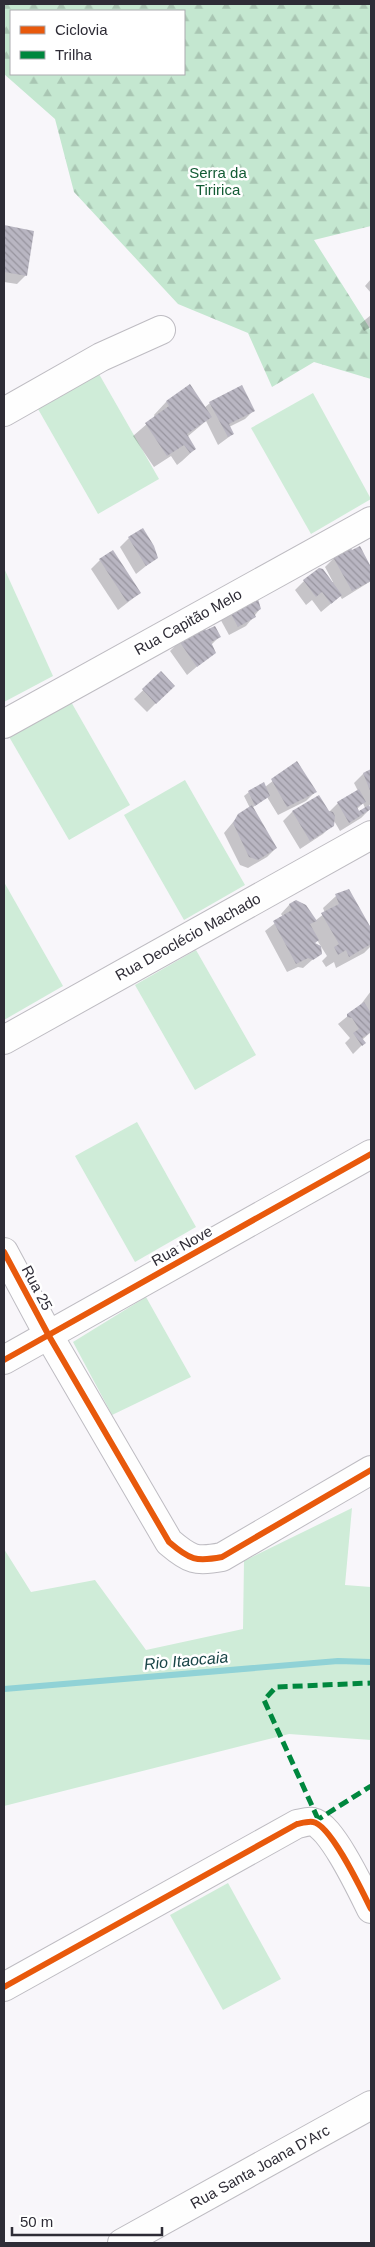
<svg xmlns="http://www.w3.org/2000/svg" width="375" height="2247" font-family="Helvetica,sans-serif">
	<defs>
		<pattern id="forest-firs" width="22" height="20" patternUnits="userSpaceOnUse" patternTransform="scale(1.25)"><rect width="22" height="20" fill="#c4e7d0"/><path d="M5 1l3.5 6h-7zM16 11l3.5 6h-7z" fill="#a9c6b3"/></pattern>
		<pattern id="building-back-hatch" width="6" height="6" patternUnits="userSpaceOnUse" patternTransform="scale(1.25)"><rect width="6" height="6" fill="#b9b6c2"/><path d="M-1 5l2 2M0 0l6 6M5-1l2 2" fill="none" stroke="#97949e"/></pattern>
	</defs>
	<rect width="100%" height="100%" fill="#f8f6fa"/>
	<g fill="#cfecd8">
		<polygon points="99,374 159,479 98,514 38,409"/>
		<polygon points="313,393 371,499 311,534 251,428"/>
		<polygon points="4,568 53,676 4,702"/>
		<polygon points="70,700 130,805 69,840 8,735"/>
		<polygon points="185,780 245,885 184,920 124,815"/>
		<polygon points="4,882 63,986 4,1020"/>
		<polygon points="196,950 256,1055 195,1090 135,985"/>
		<polygon points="137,1122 196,1227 135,1262 75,1156"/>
		<polygon points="146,1297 191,1377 112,1415 73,1342"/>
		<polygon points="352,1508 345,1585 371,1587 371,1740 289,1734 4,1806 4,1549 31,1592 95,1580 146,1650 243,1629 244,1561"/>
		<polygon points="228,1883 281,1979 223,2010 170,1915"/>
	</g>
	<path fill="url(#forest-firs)" fill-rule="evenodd" d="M4 4H371V226L314 240 369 327 371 333V379L314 362 272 387 248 333 178 304 74 192 55 119 4 74ZM11 11H184V74H11Z"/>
	<g fill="#0003" fill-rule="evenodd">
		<polygon points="4,226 33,232 26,275 17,284 4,282"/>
		<polygon points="371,279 371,293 365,286"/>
		<polygon points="371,315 371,327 364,331 360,324"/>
		<polygon points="190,386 204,408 210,403 254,410 245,419 229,427 233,434 218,445 206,421 187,437 195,449 182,461 177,465 171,456 154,467 133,436 155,417 154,415 166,402"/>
		<polygon points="129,538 156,558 136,574 120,547"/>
		<polygon points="359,548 371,569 371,581 342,599 340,596 321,612 312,600 306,605 295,590 304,581 333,582 325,567 333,559 330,555 351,552"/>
		<polygon points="100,560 140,593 118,610 91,569"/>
		<polygon points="260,609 246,626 229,635 218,615"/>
		<polygon points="205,632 220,636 211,645 214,652 187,675 170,651 179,642"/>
		<polygon points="161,673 173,686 147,712 134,699"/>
		<polygon points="296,763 315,792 306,801 278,815 267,797 252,808 276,848 267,857 248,868 240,865 224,833 239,815 250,808 244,796 249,792 265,787"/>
		<path d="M371 770V804L368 806 370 809 361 818 340 831 333 819 332 825 323 834 300 849 283 821 292 812 319 796 328 813 338 803 358 791 354 783 363 774ZM363 803 365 808 358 813 357 809Z"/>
		<polygon points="348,890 371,931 371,946 364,953 336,968 334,962 326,967 322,961 327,956 317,940 314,944 320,953 303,968 298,967 287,972 265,931 283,917 281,914 289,905 296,902 315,921 325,913 323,908 336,896"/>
		<polygon points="371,991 371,1032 362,1040 364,1043 353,1054 345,1043 350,1038 338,1024 359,1007"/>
	</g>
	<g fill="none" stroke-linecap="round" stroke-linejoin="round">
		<polyline stroke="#90d2d6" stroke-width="6" points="4,1689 338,1661 371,1662"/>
	</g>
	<g fill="url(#building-back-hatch)">
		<polygon points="4,225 34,231 27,276 4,272"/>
		<polygon points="190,384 212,417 187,434 196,449 190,453 184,445 167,456 145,423 169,406 166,401"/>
		<polygon points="242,385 255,411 229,424 234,434 228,437 209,402"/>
		<polygon points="143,528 154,546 158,558 146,566 128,537"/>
		<polygon points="347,541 352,550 360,546 371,567 371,581 352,591 333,557"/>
		<polygon points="113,550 141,593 127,602 99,559"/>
		<polygon points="319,568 323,569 342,595 331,604 322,592 316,597 303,580"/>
		<polygon points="258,599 261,609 254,613 256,617 238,627 226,605"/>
		<polygon points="201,624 206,630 215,626 221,637 211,642 216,653 197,667 179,641"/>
		<polygon points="161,671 175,686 156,704 142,689"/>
		<polygon points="297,761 317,792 287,807 271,779"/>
		<polygon points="371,769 371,793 363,773"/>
		<polygon points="264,782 270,796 255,806 248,791"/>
		<polygon points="359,789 366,802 357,807 359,811 369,805 371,809 349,823 337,802"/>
		<polygon points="319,795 329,811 333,812 335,816 334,826 310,841 292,811"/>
		<polygon points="252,805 277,848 258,860 249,857 233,823 238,814"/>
		<polygon points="349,889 371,928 371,944 349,957 346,950 338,955 334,947 339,944 321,913 339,904 335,894"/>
		<polygon points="296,900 306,905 317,921 310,924 319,940 315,943 321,946 322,954 313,960 308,958 296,964 273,921 292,910 289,904"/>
		<polygon points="364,1002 371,1013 371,1032 362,1038 366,1043 362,1046 353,1033 359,1029 352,1018 347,1017 347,1014"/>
	</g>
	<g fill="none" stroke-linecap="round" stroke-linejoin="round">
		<defs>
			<g id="minor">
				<polyline points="4,412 101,357 161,330"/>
				<polyline points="4,1040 371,835"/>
				<path d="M4 1252 49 1336 169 1542C190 1560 196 1562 222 1557L371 1470"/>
				<polyline points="4,1360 371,1154"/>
				<path d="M4 1987 297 1824C302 1823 309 1821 313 1822 331 1825 362 1891 371 1909"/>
				<polyline points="122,2243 371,2105"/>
			</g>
			<polyline id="major" points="4,724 371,521"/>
		</defs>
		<use href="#minor" stroke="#bebcc2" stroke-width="30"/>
		<use href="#major" stroke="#bebcc2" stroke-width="30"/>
		<use href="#minor" stroke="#fefefe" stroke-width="28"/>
		<use href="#major" stroke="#fefefe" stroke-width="28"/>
		<g stroke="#00873e" stroke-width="5" stroke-dasharray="10 5" stroke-linecap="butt">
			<polyline points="318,1819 264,1700 276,1687 371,1683"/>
			<polyline points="314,1822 371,1786"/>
		</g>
		<defs>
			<g id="cycleway">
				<path d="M4 1252 49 1336 169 1542C190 1560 196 1562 222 1557L371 1470"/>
				<polyline points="4,1360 371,1154"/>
				<path d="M4 1987 297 1824C302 1823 309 1821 313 1822 331 1825 362 1891 371 1909"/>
			</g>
		</defs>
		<use href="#cycleway" stroke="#fff" stroke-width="9"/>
		<use href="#cycleway" stroke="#e8590c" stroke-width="6"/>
	</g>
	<g text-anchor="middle" stroke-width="5" stroke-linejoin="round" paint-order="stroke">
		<g font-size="15" fill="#125b34" stroke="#fff">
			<text x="218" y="178">Serra da<tspan x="218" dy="17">Tiririca</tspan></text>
		</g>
		<g font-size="15" fill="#2e2c36" stroke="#fff">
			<text transform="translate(188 622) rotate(-29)" y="5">Rua Capitão Melo</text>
			<text transform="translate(188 937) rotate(-29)" y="5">Rua Deoclécio Machado</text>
			<text transform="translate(182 1246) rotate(-29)" y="5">Rua Nove</text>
			<text transform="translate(37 1288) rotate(62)" y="5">Rua 25</text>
			<text transform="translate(260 2167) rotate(-29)" y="5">Rua Santa Joana D'Arc</text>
		</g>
		<g font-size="16" font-style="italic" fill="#194547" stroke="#fff">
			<text transform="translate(186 1660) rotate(-5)" y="6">Rio Itaocaia</text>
		</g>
	</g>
	<rect width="375" height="2247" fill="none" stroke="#2e2c36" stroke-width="10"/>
	<rect x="10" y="10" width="175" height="65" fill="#ffffff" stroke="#ababaf"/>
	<rect x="20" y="26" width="25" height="8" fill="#e8590c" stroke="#ababaf"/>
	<text x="55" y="35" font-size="15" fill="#2e2c36">Ciclovia</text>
	<rect x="20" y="51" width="25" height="8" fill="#00873e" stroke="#ababaf"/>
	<text x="55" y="60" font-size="15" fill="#2e2c36">Trilha</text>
	<path d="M12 2227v8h150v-8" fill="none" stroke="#2e2c36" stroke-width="2.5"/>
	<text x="20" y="2227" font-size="15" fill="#2e2c36" stroke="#ffffff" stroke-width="4" paint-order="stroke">50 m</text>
</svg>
